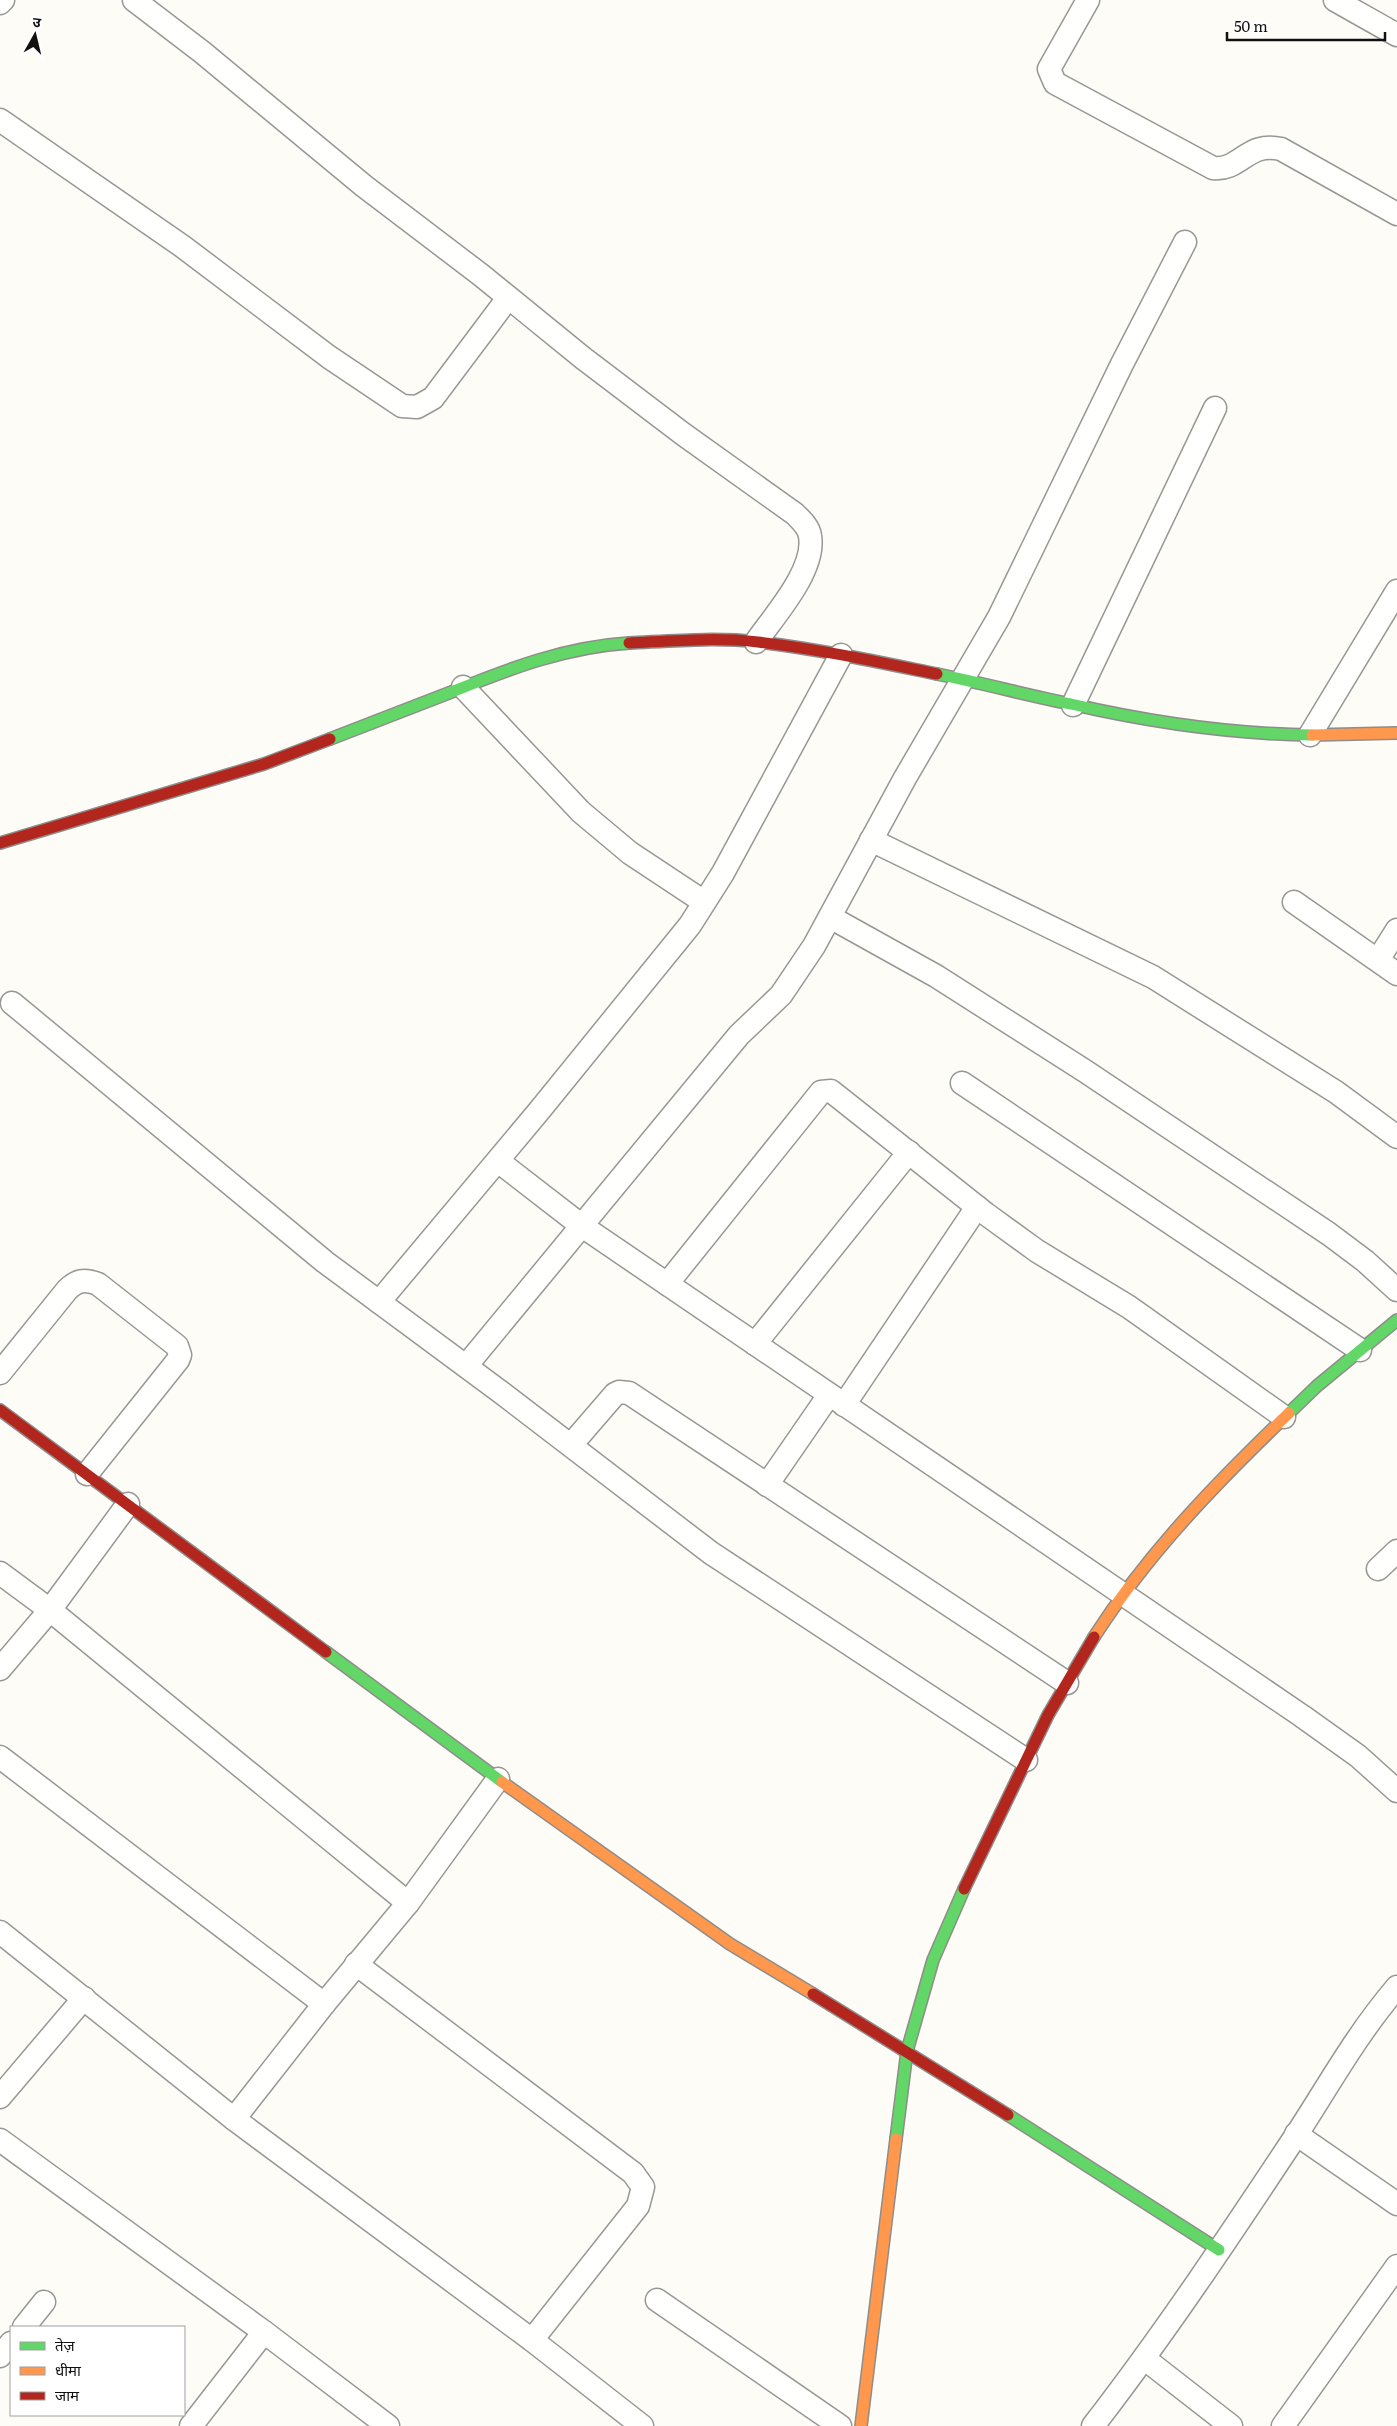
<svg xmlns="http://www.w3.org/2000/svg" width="1397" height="2426" font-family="Literata,'Noto Sans Devanagari',serif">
	<rect width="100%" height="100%" fill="#fdfcf7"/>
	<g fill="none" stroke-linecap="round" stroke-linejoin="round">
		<defs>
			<g id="street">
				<path d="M134 0 202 52 364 186 481 275 583 358 683 434 795 514C801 520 809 527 810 536 816 570 774 616 756 642"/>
				<path d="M1088 0 1049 69 1055 83 1213 168C1241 171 1247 141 1281 149L1397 214"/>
				<polyline points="1335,0 1397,35"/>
				<polyline points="0,3 3,0"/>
				<polyline points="0,120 182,246 329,357 402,406 417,407 433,398 508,298"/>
				<polyline points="463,687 581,812 630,853 704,902"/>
				<polyline points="1073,705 1215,408"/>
				<polyline points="1310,735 1397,591"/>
				<polyline points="871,840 1153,977 1336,1092 1397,1137"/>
				<polyline points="1294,902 1397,974"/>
				<polyline points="830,917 936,976 1085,1071 1329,1234 1365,1261 1397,1290"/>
				<polyline points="1378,960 1397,930"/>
				<polyline points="12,1003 325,1262 502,1393 711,1553 1026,1760"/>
				<polyline points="962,1083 1360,1350"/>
				<polyline points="498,1161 582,1226 1302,1716 1358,1756 1397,1791"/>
				<polyline points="667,1284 821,1092 831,1091 986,1214 1037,1251 1129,1307 1284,1417"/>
				<polyline points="379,1302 539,1111 690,925 723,873 841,655"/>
				<polyline points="755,1344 909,1152"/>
				<polyline points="466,1366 739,1035 781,995 814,946 905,778 999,617 1122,364 1185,242"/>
				<path d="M0 1373 67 1290C77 1280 84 1279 98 1284L177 1346 180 1355 178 1360 87 1474"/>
				<polyline points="844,1405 977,1207"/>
				<polyline points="571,1445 615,1394 619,1392 629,1393 1067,1683"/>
				<polyline points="767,1485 829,1395"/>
				<polyline points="1378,1569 1397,1551"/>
				<polyline points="0,1573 50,1610 408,1903"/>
				<polyline points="0,1669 50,1610 128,1504"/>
				<polyline points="0,1757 324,2004"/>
				<polyline points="0,1932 234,2119 532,2340 642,2426"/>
				<polyline points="356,1964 633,2173 643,2187 638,2206 532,2340"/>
				<polyline points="0,2097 84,1998"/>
				<polyline points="234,2119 324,2004 408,1903 498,1779"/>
				<polyline points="1296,2134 1397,2204"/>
				<polyline points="0,2140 264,2332 388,2426"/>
				<polyline points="657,2300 840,2426"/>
				<polyline points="24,2327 44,2302"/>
				<polyline points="0,2356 11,2343"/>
				<polyline points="1145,2359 1231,2426"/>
				<polyline points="191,2426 264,2332"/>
				<path d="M1093 2426C1165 2333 1230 2235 1295 2137 1329 2085 1356 2035 1397 1987"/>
				<polyline points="1283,2426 1397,2266"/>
			</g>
			<g id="fast">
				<path d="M937 674C982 683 1026 695 1071 704 1149 722 1232 734 1312 735"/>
				<path d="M330 739C371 723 412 707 454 691 511 668 566 647 629 643"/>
				<polyline points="1289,1413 1317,1386 1397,1320"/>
				<polyline points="326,1652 502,1782"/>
				<polyline points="1008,2115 1219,2250"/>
				<polyline points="896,2139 907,2051 933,1960 964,1889"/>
			</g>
			<g id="slow">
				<polyline points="1312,735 1397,733"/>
				<path d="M1094 1637C1148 1553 1217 1482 1289 1413"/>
				<polyline points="502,1782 730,1944 813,1994"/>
				<polyline points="861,2426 896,2139"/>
			</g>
			<g id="jam">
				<path d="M629 643C671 641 715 637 758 642 818 649 878 662 937 674"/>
				<polyline points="0,843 264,764 330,739"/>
				<polyline points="0,1410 326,1652"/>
				<polyline points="964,1889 1048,1715 1094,1637"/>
				<polyline points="813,1994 1008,2115"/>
			</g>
		</defs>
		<use href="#street" stroke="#979795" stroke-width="25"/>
		<use href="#fast" stroke="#8e8d8b" stroke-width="14"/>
		<use href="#slow" stroke="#8e8d8b" stroke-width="14"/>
		<use href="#jam" stroke="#8e8d8b" stroke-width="14"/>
		<use href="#street" stroke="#fffffe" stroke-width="22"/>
		<use href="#fast" stroke="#63d668" stroke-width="11"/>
		<use href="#slow" stroke="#ff974d" stroke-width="11"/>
		<use href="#jam" stroke="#b3261e" stroke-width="11"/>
	</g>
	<rect x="10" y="2326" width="175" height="90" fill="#ffffff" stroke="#a0a0a0"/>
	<rect x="20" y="2342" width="25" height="8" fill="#63d668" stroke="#a0a0a0"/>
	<text x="55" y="2351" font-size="15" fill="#111111">तेज़</text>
	<rect x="20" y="2367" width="25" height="8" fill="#ff974d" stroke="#a0a0a0"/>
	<text x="55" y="2376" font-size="15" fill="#111111">धीमा</text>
	<rect x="20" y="2392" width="25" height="8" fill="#b3261e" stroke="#a0a0a0"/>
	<text x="55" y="2401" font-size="15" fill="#111111">जाम</text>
	<g transform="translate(35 35) rotate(8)" stroke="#ffffff" stroke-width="4" paint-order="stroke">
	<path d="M0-4L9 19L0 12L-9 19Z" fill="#111111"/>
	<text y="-8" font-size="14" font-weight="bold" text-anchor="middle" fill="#111111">उ</text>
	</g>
	<path d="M1227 32v8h158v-8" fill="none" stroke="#111111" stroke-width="2.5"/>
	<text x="1234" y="32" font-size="15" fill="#111111" stroke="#ffffff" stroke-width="4" paint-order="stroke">50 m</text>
</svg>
